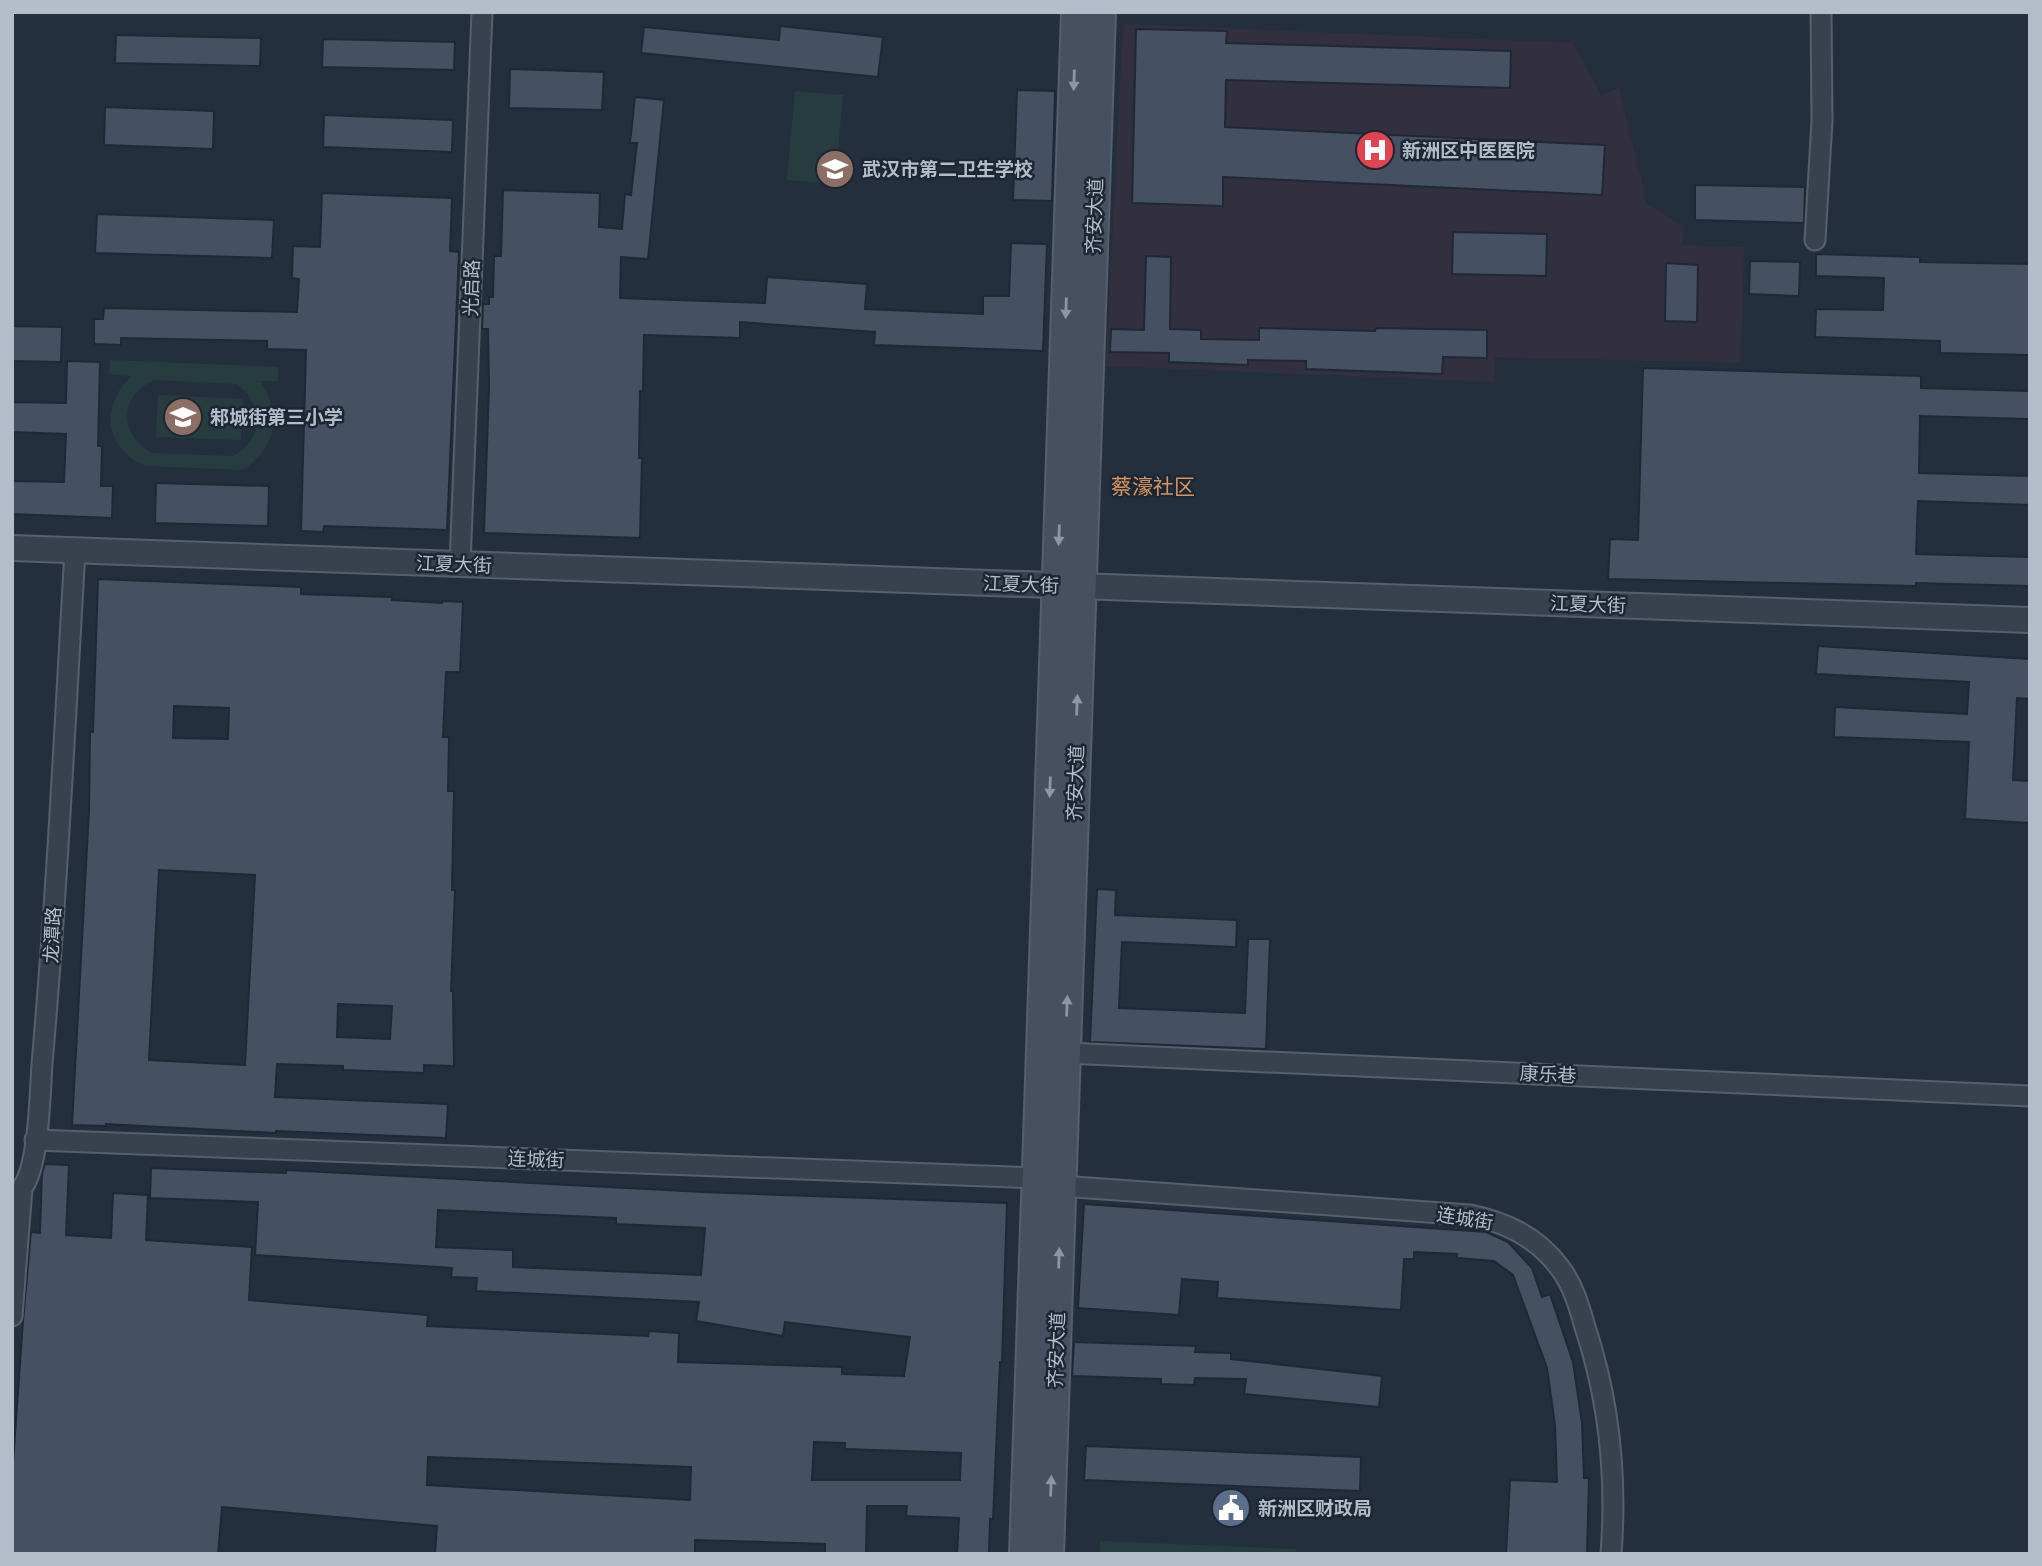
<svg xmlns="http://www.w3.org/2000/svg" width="2042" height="1566" font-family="Mulish,'Noto Sans SC',sans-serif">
	<rect width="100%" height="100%" fill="#242f3e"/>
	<polygon fill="#32303f" points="1123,24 1573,43 1601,95 1619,88 1647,204 1683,226 1682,245 1744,247 1741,363 1495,357 1494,382 1106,366"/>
	<g fill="#263c3f" fill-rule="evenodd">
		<polygon points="795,91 843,95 835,184 787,180"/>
		<path d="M110 360 278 367V381H260C283 413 276 450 242 470L146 466C104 448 100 407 131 376L109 374ZM155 380 236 384C265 404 265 439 233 456L152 453C118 435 119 394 155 380Z"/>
		<polygon points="158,395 243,399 241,440 156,437"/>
		<polygon points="1100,1541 1296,1549 1296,1554 1100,1554"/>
	</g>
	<g fill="#455162" stroke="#1f2835" stroke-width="2" fill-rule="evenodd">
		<polygon points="780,26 883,37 878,77 641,53 644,27 779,40"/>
		<polygon points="1136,29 1227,31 1226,43 1511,51 1510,88 1226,80 1225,127 1605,145 1602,195 1223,177 1223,206 1132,203"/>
		<polygon points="116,35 261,38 260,66 115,63"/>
		<polygon points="323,39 455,42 454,70 322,67"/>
		<polygon points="510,69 604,72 602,110 509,108"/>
		<polygon points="1017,90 1055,91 1052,201 1013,200"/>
		<polygon points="635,97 664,100 648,259 621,257 620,298 765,303 767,277 867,284 865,309 983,314 983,296 1009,296 1011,243 1047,244 1043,351 874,345 875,332 740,322 740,338 644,335 643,391 640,391 639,458 642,458 640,538 484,533 489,386 488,329 482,329 483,304 489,304 489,297 493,297 494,256 501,256 503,190 600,193 599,227 622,229 625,194 631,195 637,143 630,143"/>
		<polygon points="105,107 214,111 213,149 104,145"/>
		<polygon points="324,115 453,120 452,152 323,147"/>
		<polygon points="1695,185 1805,187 1804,223 1695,220"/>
		<polygon points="322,193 452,198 450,251 459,252 447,530 324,526 323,532 301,531 306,350 267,349 267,341 121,338 121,345 94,344 94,319 103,319 104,308 297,312 299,279 292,278 293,246 320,247"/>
		<polygon points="97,214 274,220 272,258 95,253"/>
		<polygon points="1453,232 1547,234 1546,276 1452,274"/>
		<polygon points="1816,254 1920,257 1920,262 2030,264 2030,355 1940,353 1940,341 1815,337 1816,309 1883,310 1884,278 1816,276"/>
		<polygon points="1146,256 1171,257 1170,329 1201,330 1201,339 1259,340 1259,328 1375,331 1376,328 1487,330 1487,358 1443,357 1442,374 1306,369 1306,361 1248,360 1248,365 1169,362 1169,353 1110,352 1111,329 1144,330"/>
		<polygon points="1750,261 1800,262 1799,296 1749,294"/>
		<polygon points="1666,263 1698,265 1697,322 1665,321"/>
		<polygon points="12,326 62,327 61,362 12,361"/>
		<polygon points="67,361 100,362 98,446 102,446 101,486 113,486 112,518 12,514 12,481 64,482 66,434 12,432 12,402 66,403"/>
		<polygon points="1643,368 1921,376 1921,388 2030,391 2030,419 1920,416 1919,473 2030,476 2030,505 1918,501 1916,554 2030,557 2030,586 1916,583 1916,586 1608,579 1610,539 1638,540"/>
		<polygon points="156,483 269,486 268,526 155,523"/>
		<path d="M98 579 301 587V594L392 597V600L442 603V601L463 602 460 672H446L443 737H449L448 791H454L452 890H455L451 991H453L454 1066 424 1065V1073L343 1070V1066L277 1064 275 1097 448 1104 446 1138 276 1131V1133L106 1124V1126L72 1125 89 810 90 732H93ZM174 706 229 708 228 739 173 738ZM159 870 255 875 245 1065 149 1060ZM338 1004 392 1006 390 1039 337 1037Z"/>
		<polygon points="1818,646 2030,659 2030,699 2017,698 2013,780 2030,781 2030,823 1965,819 1969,742 1834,737 1835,707 1967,714 1969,682 1816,674"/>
		<polygon points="1097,889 1116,890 1115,915 1237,920 1236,947 1122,942 1119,1008 1245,1013 1248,939 1270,939 1266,1049 1090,1042"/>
		<path d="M45 1164 69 1165 66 1235 111 1238 113 1193 148 1195 146 1240 252 1247 249 1300 428 1315 427 1326 648 1336 649 1331 679 1333 678 1362 842 1367V1374L904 1376 910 1337 785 1322 783 1336 696 1321 699 1302 476 1291 477 1278 451 1277 452 1268 255 1255 258 1202 150 1198 151 1168 286 1173V1170L703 1192 1007 1203 1002 1362H1000L993 1519H990L989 1554H957L959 1518 906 1516 907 1506H867L866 1554H825V1544L695 1540V1554H435L437 1526 222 1507 218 1554H12L13 1463 23 1321 31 1232 40 1233 42 1173ZM438 1210 616 1218V1224L705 1228 701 1275 513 1267V1250L436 1247ZM814 1442 845 1443V1449L961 1453 960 1480H812ZM428 1457 691 1467 690 1500 427 1485Z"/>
		<polygon points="1084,1204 1486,1232 1508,1242 1532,1268 1542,1297 1550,1294 1573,1362 1582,1423 1584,1478 1589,1478 1587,1554 1506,1554 1510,1480 1557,1482 1555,1425 1547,1368 1513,1275 1494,1261 1457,1258 1457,1254 1414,1252 1414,1259 1404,1259 1401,1310 1217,1298 1218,1282 1182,1279 1179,1315 1078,1308"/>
		<polygon points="1074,1342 1196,1346 1195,1352 1231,1353 1231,1359 1382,1376 1379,1407 1244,1394 1246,1379 1195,1378 1194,1385 1161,1384 1161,1379 1072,1376"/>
		<polygon points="1086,1446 1361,1457 1360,1491 1084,1480"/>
	</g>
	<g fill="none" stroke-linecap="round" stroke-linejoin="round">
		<defs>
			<g id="minor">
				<polyline points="1815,240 1822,121 1821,12"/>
				<polyline points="460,564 482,12"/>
				<polyline points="1066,1053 2030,1096"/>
				<polyline points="35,1140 1037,1178"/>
				<path d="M1061 1186 1470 1215C1506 1222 1538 1238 1560 1268 1573 1285 1579 1306 1585 1327 1609 1400 1617 1477 1611 1554"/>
				<path d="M12 1316 22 1188C39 1167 40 1093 42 1064 57 893 65 722 75 551"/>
			</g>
			<polyline id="tertiary" points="12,548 2030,620"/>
			<g id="secondary">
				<polyline points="1024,1554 1076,12"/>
				<polyline points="1049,1554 1101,12"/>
			</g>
		</defs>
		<use href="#minor" stroke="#565f6c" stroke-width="23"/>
		<use href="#tertiary" stroke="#565f6c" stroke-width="28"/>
		<use href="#secondary" stroke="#565f6c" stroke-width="32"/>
		<use href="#minor" stroke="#38414e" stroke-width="19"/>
		<use href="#tertiary" stroke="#38414e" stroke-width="24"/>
		<use href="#secondary" stroke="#465061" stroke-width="28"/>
	</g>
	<defs><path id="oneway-solid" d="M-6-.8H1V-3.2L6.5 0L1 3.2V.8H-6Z" transform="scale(1.75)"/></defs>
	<g fill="#8e96a5">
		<use href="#oneway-solid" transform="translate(1074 80) rotate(92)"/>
		<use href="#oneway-solid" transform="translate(1066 308) rotate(92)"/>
		<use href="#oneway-solid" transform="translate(1059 535) rotate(92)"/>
		<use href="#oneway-solid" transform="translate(1077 705) rotate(-88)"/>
		<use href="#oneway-solid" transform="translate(1050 787) rotate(92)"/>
		<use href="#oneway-solid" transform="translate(1067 1006) rotate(-88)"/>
		<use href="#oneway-solid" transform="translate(1059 1258) rotate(-88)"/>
		<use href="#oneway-solid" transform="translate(1051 1486) rotate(-88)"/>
	</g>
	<defs>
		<symbol id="hospital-disc" viewBox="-11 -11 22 22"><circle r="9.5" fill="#e0444e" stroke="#1d2633"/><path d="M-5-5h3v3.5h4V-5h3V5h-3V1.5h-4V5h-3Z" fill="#fff"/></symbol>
		<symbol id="school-disc" viewBox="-11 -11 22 22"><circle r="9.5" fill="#8d6e63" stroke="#1d2633"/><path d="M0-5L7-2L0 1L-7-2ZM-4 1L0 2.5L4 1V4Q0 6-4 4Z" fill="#fff"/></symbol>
		<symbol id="civic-disc" viewBox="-11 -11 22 22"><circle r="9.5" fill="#5c6f8a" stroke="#1d2633"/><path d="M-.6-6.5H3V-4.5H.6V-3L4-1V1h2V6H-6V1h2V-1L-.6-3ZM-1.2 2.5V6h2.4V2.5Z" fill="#fff"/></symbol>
	</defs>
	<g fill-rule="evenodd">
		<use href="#hospital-disc" x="1353" y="128" width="44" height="44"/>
		<use href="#school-disc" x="813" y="147" width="44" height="44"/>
		<use href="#school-disc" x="161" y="395" width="44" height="44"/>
		<use href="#civic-disc" x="1209" y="1486" width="44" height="44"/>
	</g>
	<g text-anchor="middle" stroke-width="5" stroke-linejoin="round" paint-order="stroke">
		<g font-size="19" font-weight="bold" fill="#b4bcc9" stroke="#1d2633" text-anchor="start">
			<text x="1402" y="157">新洲区中医医院</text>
			<text x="862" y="176">武汉市第二卫生学校</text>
			<text x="210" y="424">邾城街第三小学</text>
			<text x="1258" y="1515">新洲区财政局</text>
		</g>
		<g font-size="19" fill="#b4bcc9" stroke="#1d2633">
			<text transform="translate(1094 216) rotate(-88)" y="7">齐安大道</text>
			<text transform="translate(471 288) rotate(-88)" y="7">光启路</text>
			<text transform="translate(454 564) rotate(2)" y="7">江夏大街</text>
			<text transform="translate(1021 584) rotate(2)" y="7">江夏大街</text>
			<text transform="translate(1588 604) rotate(2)" y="7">江夏大街</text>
			<text transform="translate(1075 783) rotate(-88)" y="7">齐安大道</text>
			<text transform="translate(52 935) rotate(-87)" y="7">龙潭路</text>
			<text transform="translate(1548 1074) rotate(3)" y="7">康乐巷</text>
			<text transform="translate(536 1159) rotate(2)" y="7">连城街</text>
			<text transform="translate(1465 1218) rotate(9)" y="7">连城街</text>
			<text transform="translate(1056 1350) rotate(-88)" y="7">齐安大道</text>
		</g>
		<g font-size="21" fill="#d59563" stroke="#1d2633">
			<text x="1153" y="494">蔡濠社区</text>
		</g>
	</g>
	<rect width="2042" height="1566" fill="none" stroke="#b4bcc9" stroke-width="28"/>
</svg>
